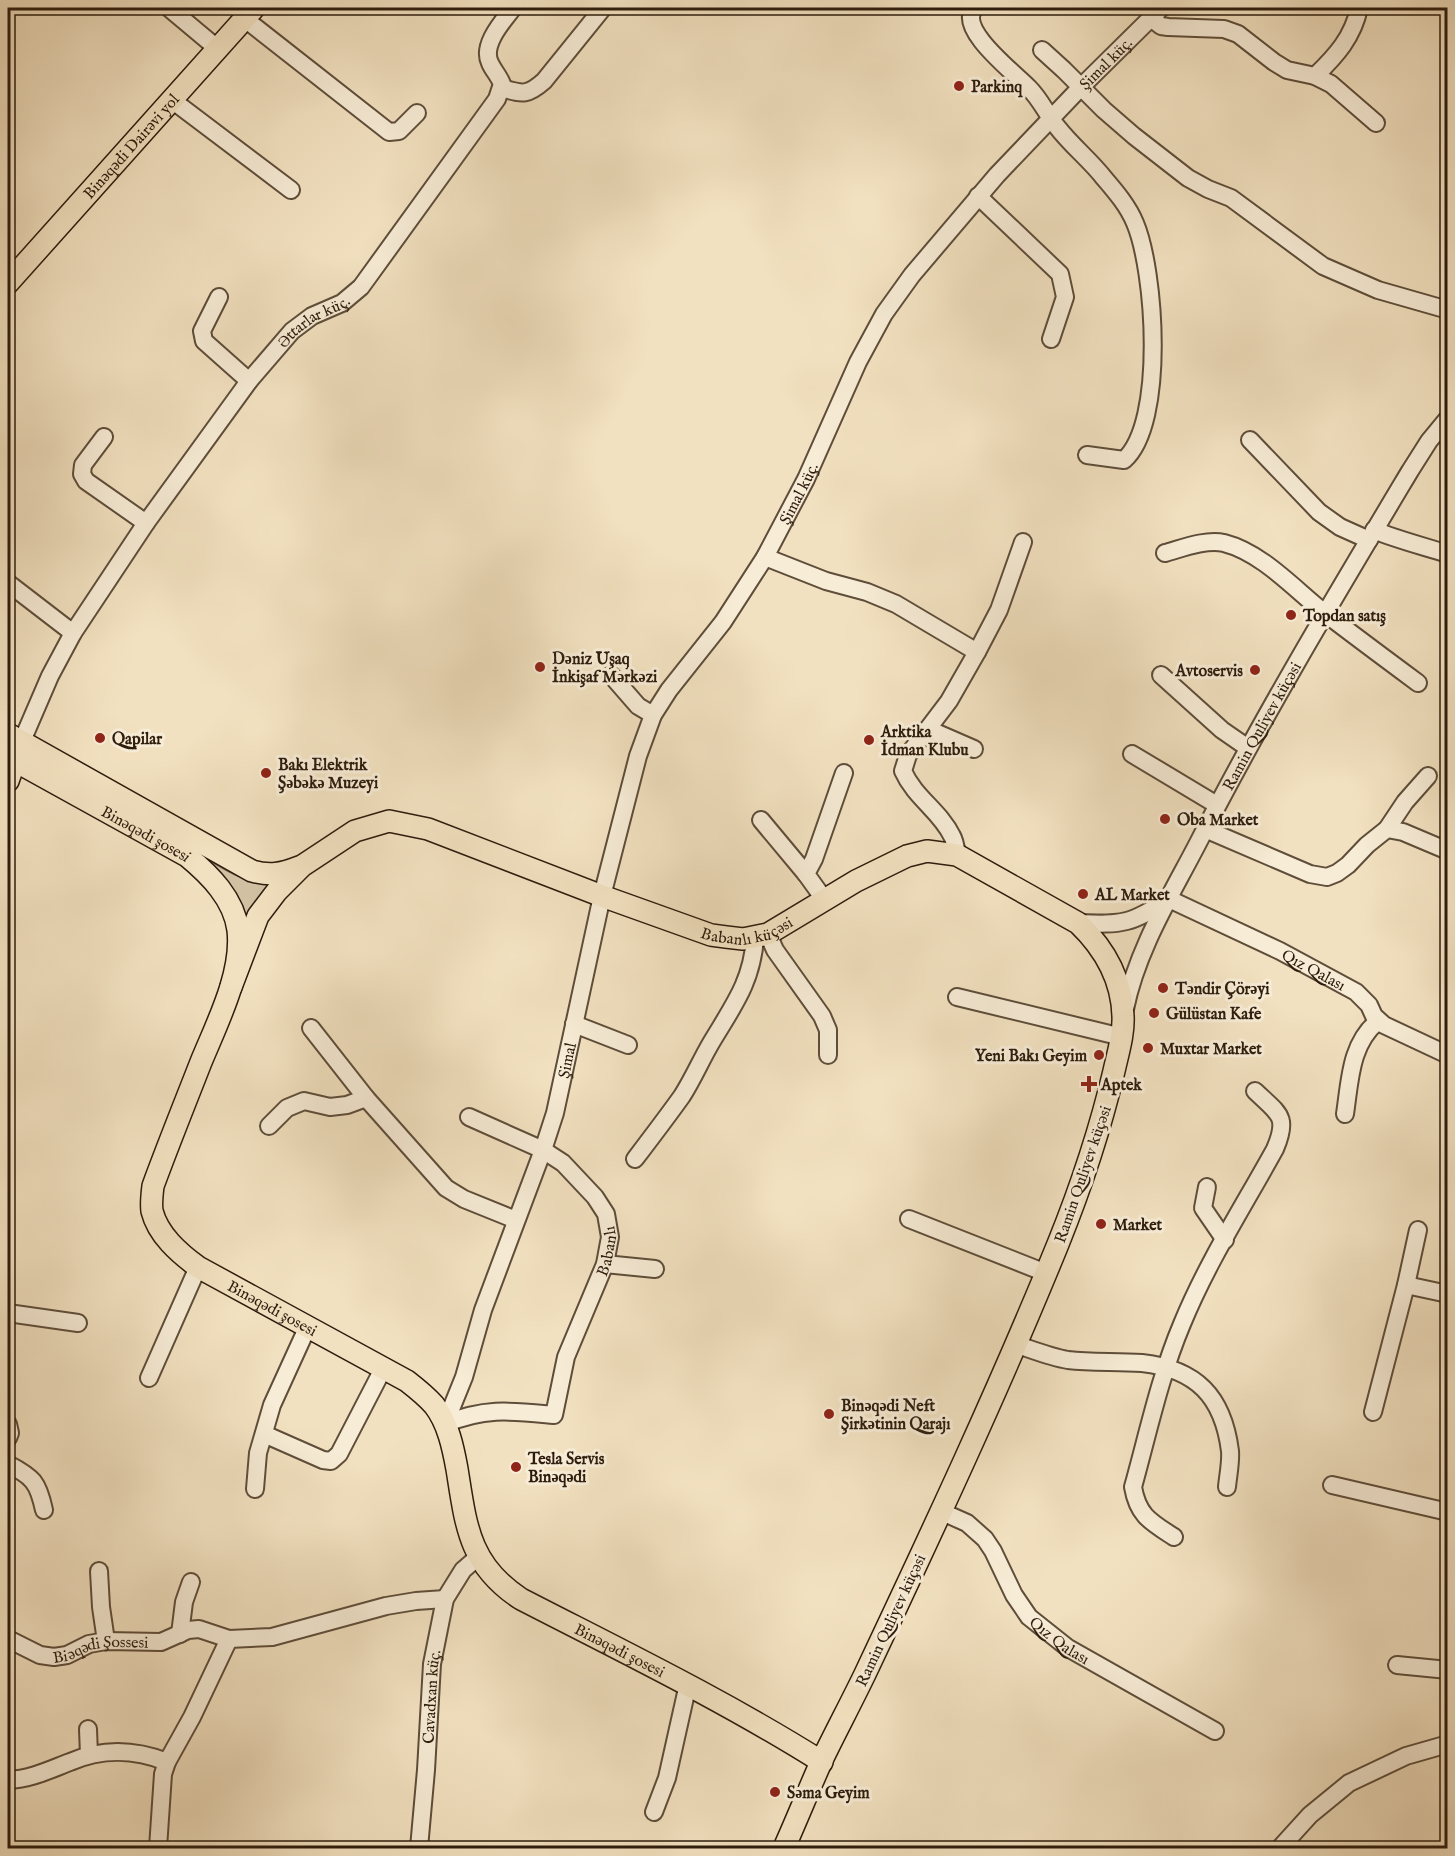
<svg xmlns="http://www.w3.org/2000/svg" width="1455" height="1856" font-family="'IM FELL English',serif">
	<rect width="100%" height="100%" fill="#f2e1c0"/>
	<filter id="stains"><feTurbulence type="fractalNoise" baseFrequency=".00333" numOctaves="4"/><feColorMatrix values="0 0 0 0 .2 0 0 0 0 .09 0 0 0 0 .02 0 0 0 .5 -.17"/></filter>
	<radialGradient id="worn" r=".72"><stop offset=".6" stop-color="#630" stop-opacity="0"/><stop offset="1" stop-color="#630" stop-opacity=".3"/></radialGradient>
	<path fill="#d1c0a2" stroke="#7f6e58" stroke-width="1.5" d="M195 851C220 867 240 882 271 884L247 924C241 892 218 873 195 851Z"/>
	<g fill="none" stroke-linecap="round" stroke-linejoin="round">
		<defs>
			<g id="minor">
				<polyline points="169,8 218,49"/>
				<path d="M975 8C955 28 1016 74 1029 88 1041 100 1047 115 1058 128 1072 146 1090 160 1104 178 1116 192 1128 206 1135 223 1155 270 1166 423 1124 460L1087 455"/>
				<polyline points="1151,18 1161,26 1168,27 1224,29 1238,34 1274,62 1287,70 1315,76 1331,84 1376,123"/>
				<polyline points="245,19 389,132 399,131 417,113"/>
				<polyline points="1042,50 1064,70 1104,110 1134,136 1188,178 1208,189 1231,198 1323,266 1378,290 1448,310"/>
				<path d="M1315 76C1336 56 1353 37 1359 8"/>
				<path d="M501 88C523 94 527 96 544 81L603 8"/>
				<polyline points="172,100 291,190"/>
				<polyline points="978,196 1060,274 1065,297 1051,339"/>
				<polyline points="219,297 202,331 204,341 249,381"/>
				<polyline points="104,437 83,465 82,474 86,481 146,523"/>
				<polyline points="1250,440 1319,512 1340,527 1369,540"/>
				<path d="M1374 530C1398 540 1423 546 1448 554"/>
				<path d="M1165 553C1183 548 1206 539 1224 543 1263 553 1295 590 1326 614 1356 637 1387 660 1418 683"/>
				<polyline points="765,557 826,581 867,592 896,604 977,652"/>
				<polyline points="8,583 73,633"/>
				<polyline points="611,675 638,706 653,715"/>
				<polyline points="1161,675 1222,730 1248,748"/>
				<polyline points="928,729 974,749"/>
				<path id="s1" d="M22 741 50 676 73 633 146 523 249 381 292 331 312 316 342 303 361 287 497 99 502 84C499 76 493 70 490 63 481 45 503 21 513 8"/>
				<polyline points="1132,754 1217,805"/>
				<polyline points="761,820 806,874"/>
				<polyline points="1205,829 1310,874 1327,877 1337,873 1348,865 1367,845 1387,829 1403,832 1448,851"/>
				<polyline points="1387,829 1405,802 1428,776"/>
				<path d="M957 855C956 849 955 841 952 836 940 811 915 798 903 771L908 755 949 701 977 652 999 610 1023 542"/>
				<polyline points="824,899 806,874 814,859 844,773"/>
				<path id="s2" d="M1078 923C1123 925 1131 924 1169 899L1280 951 1356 992 1369 1005 1374 1016 1384 1025 1448 1055"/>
				<polyline points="768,934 775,950 822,1016 828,1030 828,1055"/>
				<polyline points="957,997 1122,1037"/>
				<path id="s3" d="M1125 1009C1137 950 1170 897 1198 843 1263 716 1337 593 1410 471L1429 441 1448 418"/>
				<polyline points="574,1024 628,1045"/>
				<polyline points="311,1028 366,1098 446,1188 464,1199 516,1220"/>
				<path d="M1345 1114C1350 1081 1350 1044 1378 1021"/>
				<polyline points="269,1126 287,1108 304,1101 330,1107 347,1105 366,1098"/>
				<path d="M635 1159C651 1138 667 1117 682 1096 693 1079 701 1060 711 1043 733 1006 752 982 755 938"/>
				<polyline points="1207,1187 1203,1208 1225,1240"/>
				<polyline points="909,1219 1046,1273"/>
				<polyline points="605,1264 655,1269"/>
				<polyline points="1406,1285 1448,1294"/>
				<polyline points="8,1313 78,1323"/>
				<path d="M1015 1344C1033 1350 1050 1357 1068 1360 1092 1363 1117 1361 1142 1363 1196 1369 1223 1396 1230 1451 1231 1462 1228 1476 1227 1487"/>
				<polyline points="149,1378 198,1267"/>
				<polyline points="1373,1412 1406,1285 1418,1230"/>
				<polyline points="8,1424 10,1433 8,1438"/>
				<path id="s4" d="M445 1424 464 1377 483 1310 543 1150 555 1113 602 896 638 756 653 715 669 690 723 622 765 557 806 479 858 362 884 314 912 275 997 175 1081 87 1161 8"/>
				<path id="s5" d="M445 1424C486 1407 512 1411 554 1415L566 1357 605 1264 610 1237 606 1214 595 1197 563 1163 543 1150 469 1117"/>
				<polyline points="264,1434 323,1460 331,1461 339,1454 384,1367"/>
				<path d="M8 1464C33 1477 38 1482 44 1510"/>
				<polyline points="1332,1485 1448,1512"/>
				<polyline points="255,1489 258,1453 272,1405 308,1326"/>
				<path id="s6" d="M940 1511 967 1523 985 1539 993 1551 1014 1595 1029 1617 1068 1648 1215 1731"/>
				<path d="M1174 1537C1151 1522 1138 1516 1133 1487 1148 1433 1160 1376 1182 1324 1207 1263 1243 1207 1275 1149 1289 1116 1279 1114 1255 1091"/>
				<polyline points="99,1571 101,1607 106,1641"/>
				<polyline points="180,1634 184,1602 191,1582"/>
				<path id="s7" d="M8 1639 40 1655 54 1657 67 1655 89 1644 106 1641 161 1642 188 1630 199 1629 229 1639 272 1637 386 1606 416 1601 445 1599"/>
				<polyline points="1397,1665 1448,1670"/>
				<polyline points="88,1729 89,1755"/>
				<path d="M8 1780C31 1779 49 1770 70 1762 103 1748 134 1749 167 1762"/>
				<polyline points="654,1812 667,1778 688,1684"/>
				<polyline points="158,1848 163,1774 167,1762 192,1717 229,1639"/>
				<path id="s8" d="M419 1848 426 1770 432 1664 445 1599 463 1570 478 1557"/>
				<polyline points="1280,1848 1310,1815 1349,1783 1406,1756 1448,1744"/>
			</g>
			<g id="major">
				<path id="s9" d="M8 283 254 8"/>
				<path d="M8 734 252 871C270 876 281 874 299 867"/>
				<path id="s10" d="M8 757 187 856C210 875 234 899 238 930 243 973 217 1023 201 1062 185 1103 168 1145 153 1186 152 1194 151 1204 152 1211 158 1235 179 1253 198 1267L407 1381C416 1388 426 1396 434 1405 448 1423 453 1447 457 1469 466 1526 469 1565 521 1599 622 1651 725 1701 822 1762"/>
				<polyline points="8,781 20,747"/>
				<path id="s11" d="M231 987 258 916 277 891 302 866 355 831 389 821 428 829 602 896 711 935 726 937 743 939 768 934 856 881 907 856 927 851 957 855 1078 923C1104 948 1122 979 1123 1016 1124 1034 1118 1053 1114 1071 1100 1130 1081 1187 1058 1244 999 1389 932 1532 865 1674 851 1703 836 1731 822 1760 809 1789 797 1819 784 1848"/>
			</g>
		</defs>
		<use href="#minor" stroke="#5e4d3a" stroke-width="20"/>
		<use href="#major" stroke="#2d1c0d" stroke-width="24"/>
		<use href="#minor" stroke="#f7ecd6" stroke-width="16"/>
		<use href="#major" stroke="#f2e1c0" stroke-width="21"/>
	</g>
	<g fill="#8f2418" stroke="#f7ecd6" stroke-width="2">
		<circle cx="959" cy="86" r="6"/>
		<circle cx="1291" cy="615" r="6"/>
		<circle cx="540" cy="667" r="6"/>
		<circle cx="1255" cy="670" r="6"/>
		<circle cx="100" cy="738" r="6"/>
		<circle cx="869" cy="740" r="6"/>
		<circle cx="266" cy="773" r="6"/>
		<circle cx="1165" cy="819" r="6"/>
		<circle cx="1083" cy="894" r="6"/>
		<circle cx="1163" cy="988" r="6"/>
		<circle cx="1154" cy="1013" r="6"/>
		<circle cx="1148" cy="1048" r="6"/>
		<circle cx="1099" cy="1055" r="6"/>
		<path d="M1086 1075h6v6h6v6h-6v6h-6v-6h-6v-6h6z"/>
		<circle cx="1101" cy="1224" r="6"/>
		<circle cx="829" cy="1414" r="6"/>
		<circle cx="516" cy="1467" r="6"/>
		<circle cx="775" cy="1792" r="6"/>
	</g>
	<g text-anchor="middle" stroke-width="6" stroke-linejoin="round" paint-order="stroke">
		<g font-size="16" fill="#2d1c0d" stroke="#f7ecd6">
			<text dy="6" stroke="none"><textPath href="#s4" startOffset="1540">Şimal küç.</textPath></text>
			<text dy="6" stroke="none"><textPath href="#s9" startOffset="184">Binəqədi Dairəvi yol</textPath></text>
			<text dy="6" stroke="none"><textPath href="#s1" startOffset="516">Əttarlar küç.</textPath></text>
			<text dy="6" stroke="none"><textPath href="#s4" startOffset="1006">Şimal küç.</textPath></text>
			<text dy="6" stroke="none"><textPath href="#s3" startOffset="315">Ramin Quliyev küçəsi</textPath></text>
			<text dy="6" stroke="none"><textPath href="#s10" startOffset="158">Binəqədi şosesi</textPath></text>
			<text dy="6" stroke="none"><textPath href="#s11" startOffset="621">Babanlı küçəsi</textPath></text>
			<text dy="6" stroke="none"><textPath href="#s2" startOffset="258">Qız Qalası</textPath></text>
			<text dy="6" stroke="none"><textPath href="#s4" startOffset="384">Şimal</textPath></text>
			<text transform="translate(1082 1174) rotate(-71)" y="6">Ramin Quliyev küçəsi</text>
			<text dy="6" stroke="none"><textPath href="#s5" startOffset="284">Babanlı</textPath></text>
			<text dy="6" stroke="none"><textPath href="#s10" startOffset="752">Binəqədi şosesi</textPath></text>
			<text transform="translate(890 1620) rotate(-65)" y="6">Ramin Quliyev küçəsi</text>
			<text dy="6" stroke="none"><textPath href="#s6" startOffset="182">Qız Qalası</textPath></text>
			<text dy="6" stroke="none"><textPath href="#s7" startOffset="98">Biəqədi Şossesi</textPath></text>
			<text dy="6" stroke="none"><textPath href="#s10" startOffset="1272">Binəqədi şosesi</textPath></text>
			<text dy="6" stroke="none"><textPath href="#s8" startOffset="152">Cavadxan küç.</textPath></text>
		</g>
		<g font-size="16" font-weight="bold" fill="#2d1c0d" stroke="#f7ecd6" text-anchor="start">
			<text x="971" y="92">Parkinq</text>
			<text x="1303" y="621">Topdan satış</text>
			<text x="552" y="664">Dəniz Uşaq<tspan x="552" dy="18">İnkişaf Mərkəzi</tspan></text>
			<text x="1243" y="676" text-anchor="end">Avtoservis</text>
			<text x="881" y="737">Arktika<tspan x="881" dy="18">İdman Klubu</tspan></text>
			<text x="112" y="744">Qapilar</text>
			<text x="278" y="770">Bakı Elektrik<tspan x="278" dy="18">Şəbəkə Muzeyi</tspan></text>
			<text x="1177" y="825">Oba Market</text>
			<text x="1095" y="900">AL Market</text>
			<text x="1175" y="994">Təndir Çörəyi</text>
			<text x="1166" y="1019">Gülüstan Kafe</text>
			<text x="1160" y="1054">Muxtar Market</text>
			<text x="1087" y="1061" text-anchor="end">Yeni Bakı Geyim</text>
			<text x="1101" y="1090">Aptek</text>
			<text x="1113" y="1230">Market</text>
			<text x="841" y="1411">Binəqədi Neft<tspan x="841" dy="18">Şirkətinin Qarajı</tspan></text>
			<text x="528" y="1464">Tesla Servis<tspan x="528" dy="18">Binəqədi</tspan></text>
			<text x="787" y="1798">Səma Geyim</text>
		</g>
	</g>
	<rect width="1455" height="1856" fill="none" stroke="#f2e1c0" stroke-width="30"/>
	<rect x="9" y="9" width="1437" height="1838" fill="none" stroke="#2d1c0d" stroke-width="3"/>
	<rect x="15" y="15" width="1425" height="1826" fill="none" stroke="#2d1c0d" stroke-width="1.5"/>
	<rect width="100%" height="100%" filter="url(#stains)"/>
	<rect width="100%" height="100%" fill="url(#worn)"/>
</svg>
